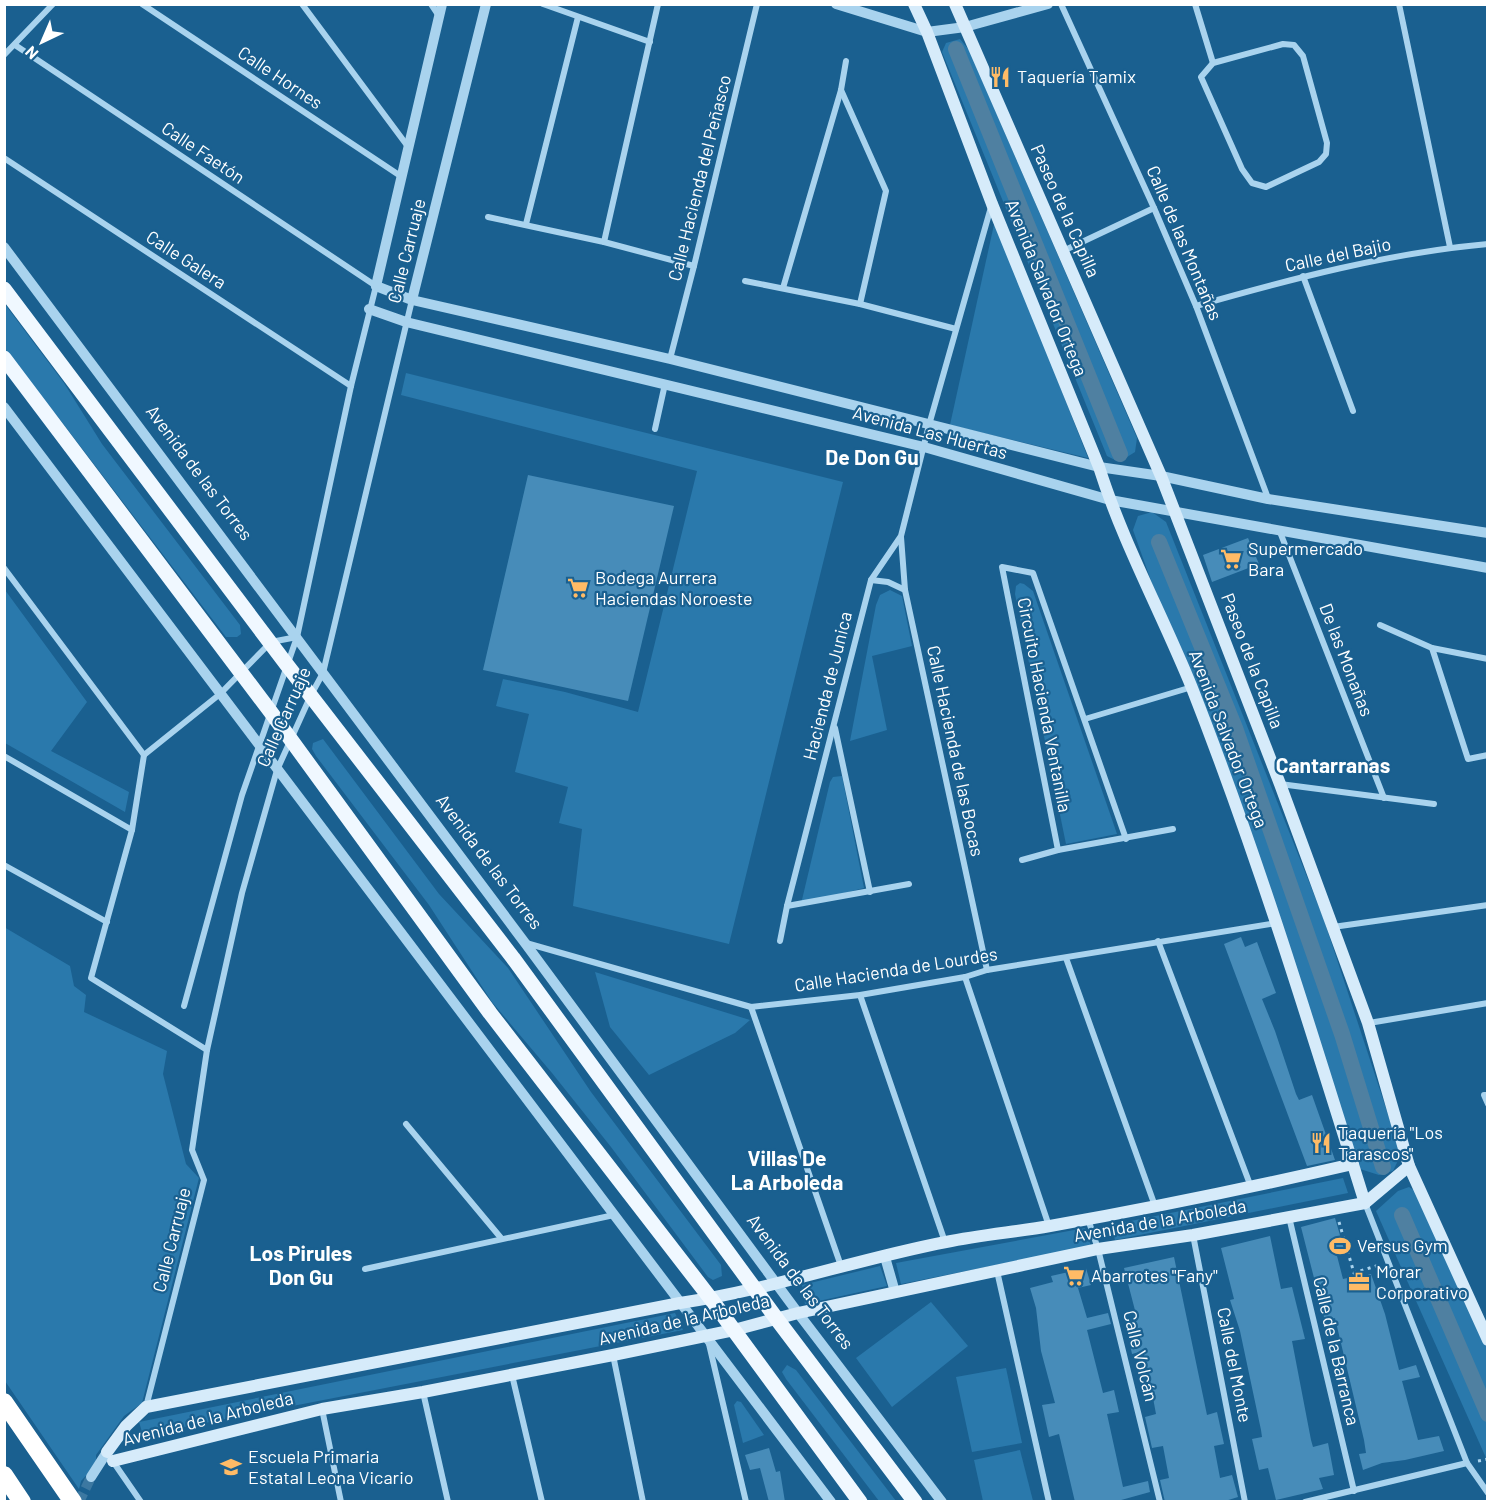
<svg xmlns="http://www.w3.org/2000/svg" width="1492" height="1506" font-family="Barlow,sans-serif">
	<rect width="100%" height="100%" fill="#1a6090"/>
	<g fill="#2a79ac">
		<polygon points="960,39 969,50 1137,438 1135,452 1119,462 1107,456 942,52 946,43"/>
		<polygon points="995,220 1088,458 950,425"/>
		<polygon points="4,303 64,383 102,444 240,625 241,634 237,637 226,637 58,417 5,355"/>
		<polygon points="406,373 843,482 729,944 573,906 582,829 559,823 568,787 515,772 529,714 496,706 503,679 565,692 638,712 697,471 401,395"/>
		<polygon points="1152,512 1166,522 1323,917 1401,1154 1393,1171 1379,1175 1360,1169 1133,530 1138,516"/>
		<polygon points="1020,583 1024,584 1033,591 1117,834 1066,844 1015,594 1016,586"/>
		<polygon points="5,590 87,702 51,751 129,792 125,812 5,743"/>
		<polygon points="890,590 902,596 912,646 872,656 887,730 850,741 876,605 880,595"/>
		<polygon points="323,739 439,894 508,968 591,1092 721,1265 722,1276 713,1280 708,1277 611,1147 552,1073 492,1002 429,905 316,756 312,749 313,743"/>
		<polygon points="842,776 864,888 801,904 830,782 833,777"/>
		<polygon points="4,927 70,966 74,986 86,995 84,1012 167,1051 163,1074 186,1164 199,1178 142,1403 124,1416 96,1455 96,1465 81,1481 79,1489 5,1381"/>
		<polygon points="595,972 750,1020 735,1033 649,1075 610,1027"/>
		<polygon points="1343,1178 1348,1193 1115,1240 1111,1225"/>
		<polygon points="1409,1187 1420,1194 1487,1343 1487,1460 1376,1211 1398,1191"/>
		<polygon points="1085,1228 1091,1246 901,1284 896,1263"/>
		<polygon points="880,1266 887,1286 805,1304 802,1285"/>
		<polygon points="931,1302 968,1346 892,1407 856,1358"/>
		<polygon points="675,1313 683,1330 143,1435 139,1422"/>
		<polygon points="787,1365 796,1370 896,1501 879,1501 786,1379 782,1372"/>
		<polygon points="1006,1368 1022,1443 972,1452 956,1377"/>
		<polygon points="737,1401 741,1402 764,1435 743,1443 734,1405"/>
		<polygon points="1020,1450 1033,1501 983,1501 974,1460"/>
	</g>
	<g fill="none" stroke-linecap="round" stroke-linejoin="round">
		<g stroke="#4f80a1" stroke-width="16">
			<polyline points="956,49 1120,454"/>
			<polyline points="1159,542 1235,728 1342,1034 1383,1167"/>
			<polyline points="1402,1215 1488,1414"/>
		</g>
	</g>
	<g fill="#478cb9">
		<polygon points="528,475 674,506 628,701 483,670"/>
		<polygon points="1248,538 1259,564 1212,582 1203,555"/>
		<polygon points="1241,937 1245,947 1257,942 1276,993 1262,999 1275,1031 1296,1094 1299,1100 1312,1095 1335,1160 1307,1166 1224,944"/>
		<polygon points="1335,1218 1344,1249 1336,1252 1343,1279 1352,1277 1353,1279 1371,1274 1385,1314 1399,1370 1416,1365 1420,1377 1402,1381 1418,1440 1439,1436 1444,1451 1405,1460 1382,1463 1363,1470 1359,1454 1366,1453 1364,1440 1335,1318 1325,1321 1301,1227"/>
		<polygon points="1270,1236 1281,1289 1292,1287 1305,1339 1292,1341 1311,1440 1313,1447 1328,1443 1334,1475 1319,1478 1323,1489 1276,1500 1268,1468 1259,1470 1252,1439 1262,1437 1261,1430 1240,1331 1230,1300 1234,1299 1221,1248"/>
		<polygon points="1174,1257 1207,1415 1217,1412 1224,1444 1214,1446 1220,1478 1232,1475 1238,1497 1222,1502 1165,1502 1160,1480 1169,1478 1163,1446 1152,1448 1145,1417 1156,1414 1148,1371 1143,1351 1132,1354 1125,1321 1137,1318 1124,1268"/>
		<polygon points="1086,1268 1091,1285 1078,1288 1087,1318 1108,1313 1111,1324 1087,1330 1103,1393 1114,1390 1119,1412 1107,1414 1123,1487 1148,1481 1150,1492 1114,1502 1075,1502 1059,1434 1049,1437 1042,1405 1055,1403 1041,1351 1036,1308 1030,1288 1053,1282 1051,1276"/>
		<polygon points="769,1448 776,1472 780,1471 785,1502 769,1502 760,1468 750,1470 745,1455"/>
	</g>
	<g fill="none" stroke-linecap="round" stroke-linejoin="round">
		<polyline stroke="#3c78a1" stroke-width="10" stroke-dasharray="10 5" stroke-linecap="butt" points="79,1502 91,1477"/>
		<g stroke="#a9d3ee" stroke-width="3" stroke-dasharray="3 4.5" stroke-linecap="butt">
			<polyline points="1339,1222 1354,1273 1379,1265"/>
			<polyline points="1478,1461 1488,1459"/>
		</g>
		<g stroke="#a9d3ee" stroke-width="6">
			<polyline points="142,4 402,177"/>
			<polyline points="302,4 409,148"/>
			<polyline points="431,4 439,16"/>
			<polyline points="543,4 650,42"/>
			<polyline points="1061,4 1154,208 1196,306 1268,498"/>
			<polyline points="1195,4 1213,63"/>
			<polyline points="1399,4 1450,247"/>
			<polygon points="1283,44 1294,45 1303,56 1327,143 1326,154 1319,162 1266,187 1252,183 1242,169 1201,77 1213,63"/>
			<polyline points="15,45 376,286 351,386 297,637 242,795 184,1006"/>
			<polyline points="4,55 53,4"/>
			<polyline points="841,90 886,191 860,304"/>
			<polyline points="4,158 351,386"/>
			<polyline points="488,217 604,242 694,266"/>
			<polyline points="526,224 578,17"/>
			<polyline points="604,242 658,4"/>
			<polyline points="1063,251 1154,208"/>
			<polyline points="1303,276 1353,411"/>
			<polyline points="745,281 860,304 956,329"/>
			<polyline points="783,288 841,90 846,61"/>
			<path d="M1196 306C1291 279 1388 253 1488 244"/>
			<polyline points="670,359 694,266 757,4"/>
			<polyline points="655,429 665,384"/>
			<polyline points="1280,532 1384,798"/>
			<polyline points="901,537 905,590 987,970"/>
			<polyline points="4,568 144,755"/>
			<polyline points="871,580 888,582 905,590"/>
			<polyline points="1380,625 1432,648 1488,659"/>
			<polyline points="1432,648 1468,759 1488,755"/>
			<polyline points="1085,719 1192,687"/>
			<polyline points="835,728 870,892"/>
			<polyline points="4,756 132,830"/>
			<polyline points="1280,784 1434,804"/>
			<polyline points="1058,850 1002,567 1033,573 1126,839"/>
			<polyline points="1022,860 1058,850 1173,829"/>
			<polyline points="4,865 107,922"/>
			<polyline points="787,906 909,884"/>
			<polyline points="1333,927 1488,905"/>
			<polyline points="780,941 787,906 871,580 901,536 929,425 991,207"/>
			<polyline points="1158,941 1251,1187"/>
			<polyline points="526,943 751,1007 860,995 965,977 987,970 1277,923"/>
			<polyline points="1066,958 1155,1206"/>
			<polyline points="965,977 1049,1226"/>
			<polyline points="860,995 945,1242"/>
			<polyline points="751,1007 841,1266"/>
			<polyline points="1369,1023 1488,1003"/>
			<polyline points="207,1050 91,978 132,830 144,755 220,694 271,642 297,637"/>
			<polyline points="1488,1095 1484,1095 1488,1104"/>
			<polyline points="406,1124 501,1238"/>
			<polyline points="1365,1203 1467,1463 1488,1493"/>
			<polyline points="1289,1217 1354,1491"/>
			<polyline points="1088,1219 1098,1249 1160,1502"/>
			<polyline points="1193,1235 1245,1502"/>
			<polyline points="365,1269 614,1215"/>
			<polyline points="997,1271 1049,1502"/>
			<polyline points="709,1344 746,1502"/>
			<polyline points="613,1355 643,1502"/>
			<polyline points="512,1375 542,1502"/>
			<polyline points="423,1392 448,1502"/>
			<polyline points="146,1407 204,1180 192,1150 207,1050 242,893 277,770 311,695 323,673 412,300"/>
			<polyline points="322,1409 341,1502"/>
			<polyline points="112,1460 141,1502"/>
			<polyline points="1305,1502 1467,1463"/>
		</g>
		<g stroke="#a9d3ee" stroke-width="10">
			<polyline points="442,4 376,286 412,300 670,359 1099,467 1161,476 1268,499 1488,533"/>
			<polyline points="836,4 927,32 965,27 1048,4"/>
			<polyline points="4,247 525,943 798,1313 942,1502"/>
			<polyline points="412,300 486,4"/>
			<polyline points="369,309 406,322 924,447 1110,500 1488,568"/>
			<polyline points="4,407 831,1502"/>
			<polyline points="885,1257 895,1292"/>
			<polyline points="91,1477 107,1452"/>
		</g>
		<g stroke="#d6ebfa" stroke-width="12">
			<path d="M914 4 927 32 992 204 1099 467C1123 543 1162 614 1192 688 1258 856 1311 1030 1365 1203"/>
			<polyline points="955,4 1161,476 1280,784 1368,1023 1409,1166 1488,1340"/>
			<path d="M107 1452 126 1426 146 1407 680 1303C770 1290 857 1259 946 1242 980 1235 1015 1232 1050 1226 1151 1208 1253 1187 1353 1164"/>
			<polyline points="113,1461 322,1409 423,1392 613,1355 734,1330 798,1313 1098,1249 1193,1235 1365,1203 1409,1166"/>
		</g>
		<g stroke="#f0f8ff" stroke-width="15">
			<polyline points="4,289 287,665 513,958 776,1318 915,1502"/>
			<polyline points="4,358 270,711 490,1013 711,1299 860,1502"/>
		</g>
		<g stroke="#fff" stroke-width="18">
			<polyline points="4,1402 73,1502"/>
			<polyline points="4,1475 22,1502"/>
		</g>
	</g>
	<defs>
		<symbol id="restaurant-bare" viewBox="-9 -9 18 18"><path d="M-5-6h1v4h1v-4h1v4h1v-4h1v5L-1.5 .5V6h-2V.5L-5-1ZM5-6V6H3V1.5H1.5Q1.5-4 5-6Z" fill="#fb6" stroke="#1a6090" stroke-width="2.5" paint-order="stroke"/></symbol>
		<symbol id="supermarket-bare" viewBox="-9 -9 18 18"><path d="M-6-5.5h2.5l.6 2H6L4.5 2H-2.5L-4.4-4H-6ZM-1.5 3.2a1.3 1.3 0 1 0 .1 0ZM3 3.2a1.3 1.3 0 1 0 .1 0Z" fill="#fb6" stroke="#1a6090" stroke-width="2.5" paint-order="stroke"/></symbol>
		<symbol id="stadium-bare" viewBox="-9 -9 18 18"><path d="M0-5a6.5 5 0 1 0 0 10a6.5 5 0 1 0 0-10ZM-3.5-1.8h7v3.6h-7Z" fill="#fb6" stroke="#1a6090" stroke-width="2.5" paint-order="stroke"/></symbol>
		<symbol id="office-bare" viewBox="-9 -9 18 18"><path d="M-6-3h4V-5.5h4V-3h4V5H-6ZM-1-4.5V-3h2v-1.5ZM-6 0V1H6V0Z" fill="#fb6" stroke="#1a6090" stroke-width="2.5" paint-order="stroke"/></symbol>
		<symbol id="school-bare" viewBox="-9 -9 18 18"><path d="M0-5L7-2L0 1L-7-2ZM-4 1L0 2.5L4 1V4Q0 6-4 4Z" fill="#fb6" stroke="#1a6090" stroke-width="2.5" paint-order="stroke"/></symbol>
	</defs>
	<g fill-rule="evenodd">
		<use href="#restaurant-bare" x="985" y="62" width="30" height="30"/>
		<use href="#supermarket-bare" x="1216" y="544" width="30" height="30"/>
		<use href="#supermarket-bare" x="563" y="573" width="30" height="30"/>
		<use href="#restaurant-bare" x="1306" y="1128" width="30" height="30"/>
		<use href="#stadium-bare" x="1325" y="1231" width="30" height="30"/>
		<use href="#supermarket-bare" x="1059" y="1261" width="30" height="30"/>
		<use href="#office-bare" x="1344" y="1267" width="30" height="30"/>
		<use href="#school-bare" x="216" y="1452" width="30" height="30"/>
	</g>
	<g text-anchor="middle" stroke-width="4.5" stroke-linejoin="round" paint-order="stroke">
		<g font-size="18" fill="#fff" stroke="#1a6090" text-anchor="start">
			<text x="1017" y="83">Taquería Tamix</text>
			<text x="1248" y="555">Supermercado<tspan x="1248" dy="21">Bara</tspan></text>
			<text x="595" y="584">Bodega Aurrera<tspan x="595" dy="21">Haciendas Noroeste</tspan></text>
			<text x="1338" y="1139">Taquería "Los<tspan x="1338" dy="21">Tarascos"</tspan></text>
			<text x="1357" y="1252">Versus Gym</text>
			<text x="1376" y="1278">Morar<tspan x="1376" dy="21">Corporativo</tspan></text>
			<text x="1091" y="1282">Abarrotes "Fany"</text>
			<text x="248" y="1463">Escuela Primaria<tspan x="248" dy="21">Estatal Leona Vicario</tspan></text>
		</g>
		<g font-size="18" fill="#fff" stroke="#1a6090">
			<text transform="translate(280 78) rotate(34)" y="6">Calle Hornes</text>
			<text transform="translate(203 153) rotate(34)" y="6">Calle Faetón</text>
			<text transform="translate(700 178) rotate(-76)" y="6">Calle Hacienda del Peñasco</text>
			<text transform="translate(1065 211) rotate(66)" y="6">Paseo de la Capilla</text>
			<text transform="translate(1184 243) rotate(67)" y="6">Calle de las Montañas</text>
			<text transform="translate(407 251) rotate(-76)" y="6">Calle Carruaje</text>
			<text transform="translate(1338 255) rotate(-12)" y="6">Calle del Bajio</text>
			<text transform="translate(186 260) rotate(33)" y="6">Calle Galera</text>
			<text transform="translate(1046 288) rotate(68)" y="6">Avenida Salvador Ortega</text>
			<text transform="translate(930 433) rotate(15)" y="6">Avenida Las Huertas</text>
			<text transform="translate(199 473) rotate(53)" y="6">Avenida de las Torres</text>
			<text transform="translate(1346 660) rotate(69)" y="6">De las Monañas</text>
			<text transform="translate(1252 661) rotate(69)" y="6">Paseo de la Capilla</text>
			<text transform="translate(828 686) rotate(-76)" y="6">Hacienda de Junica</text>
			<text transform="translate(1044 705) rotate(79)" y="6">Circuito Hacienda Ventanilla</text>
			<text transform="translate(284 717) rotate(-66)" y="6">Calle Carruaje</text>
			<text transform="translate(1228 739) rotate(69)" y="6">Avenida Salvador Ortega</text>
			<text transform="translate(955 751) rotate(78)" y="6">Calle Hacienda de las Bocas</text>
			<text transform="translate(489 862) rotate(53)" y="6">Avenida de las Torres</text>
			<text transform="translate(896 970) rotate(-9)" y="6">Calle Hacienda de Lourdes</text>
			<text transform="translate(1160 1221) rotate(-10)" y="6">Avenida de la Arboleda</text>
			<text transform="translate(172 1240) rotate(-76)" y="6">Calle Carruaje</text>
			<text transform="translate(800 1282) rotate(53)" y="6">Avenida de las Torres</text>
			<text transform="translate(684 1320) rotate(-13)" y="6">Avenida de la Arboleda</text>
			<text transform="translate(1336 1351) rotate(77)" y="6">Calle de la Barranca</text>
			<text transform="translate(1140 1356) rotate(76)" y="6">Calle Volcán</text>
			<text transform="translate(1234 1365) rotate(79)" y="6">Calle del Monte</text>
			<text transform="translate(208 1419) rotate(-14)" y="6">Avenida de la Arboleda</text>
		</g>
		<g font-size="21" font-weight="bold" fill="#fff" stroke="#1a6090">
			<text x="872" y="465">De Don Gu</text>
			<text x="1333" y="773">Cantarranas</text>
			<text x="787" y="1166">Villas De<tspan x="787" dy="24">La Arboleda</tspan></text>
			<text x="301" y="1261">Los Pirules<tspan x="301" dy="24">Don Gu</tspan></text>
		</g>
	</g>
	<rect width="1492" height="1506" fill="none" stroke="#ffffff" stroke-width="12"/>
	<g transform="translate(42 42) rotate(224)" stroke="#1a6090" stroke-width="4.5" paint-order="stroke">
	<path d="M0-4.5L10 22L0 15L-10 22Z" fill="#ffffff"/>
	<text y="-9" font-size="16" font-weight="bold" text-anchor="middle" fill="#ffffff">N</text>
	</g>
</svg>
